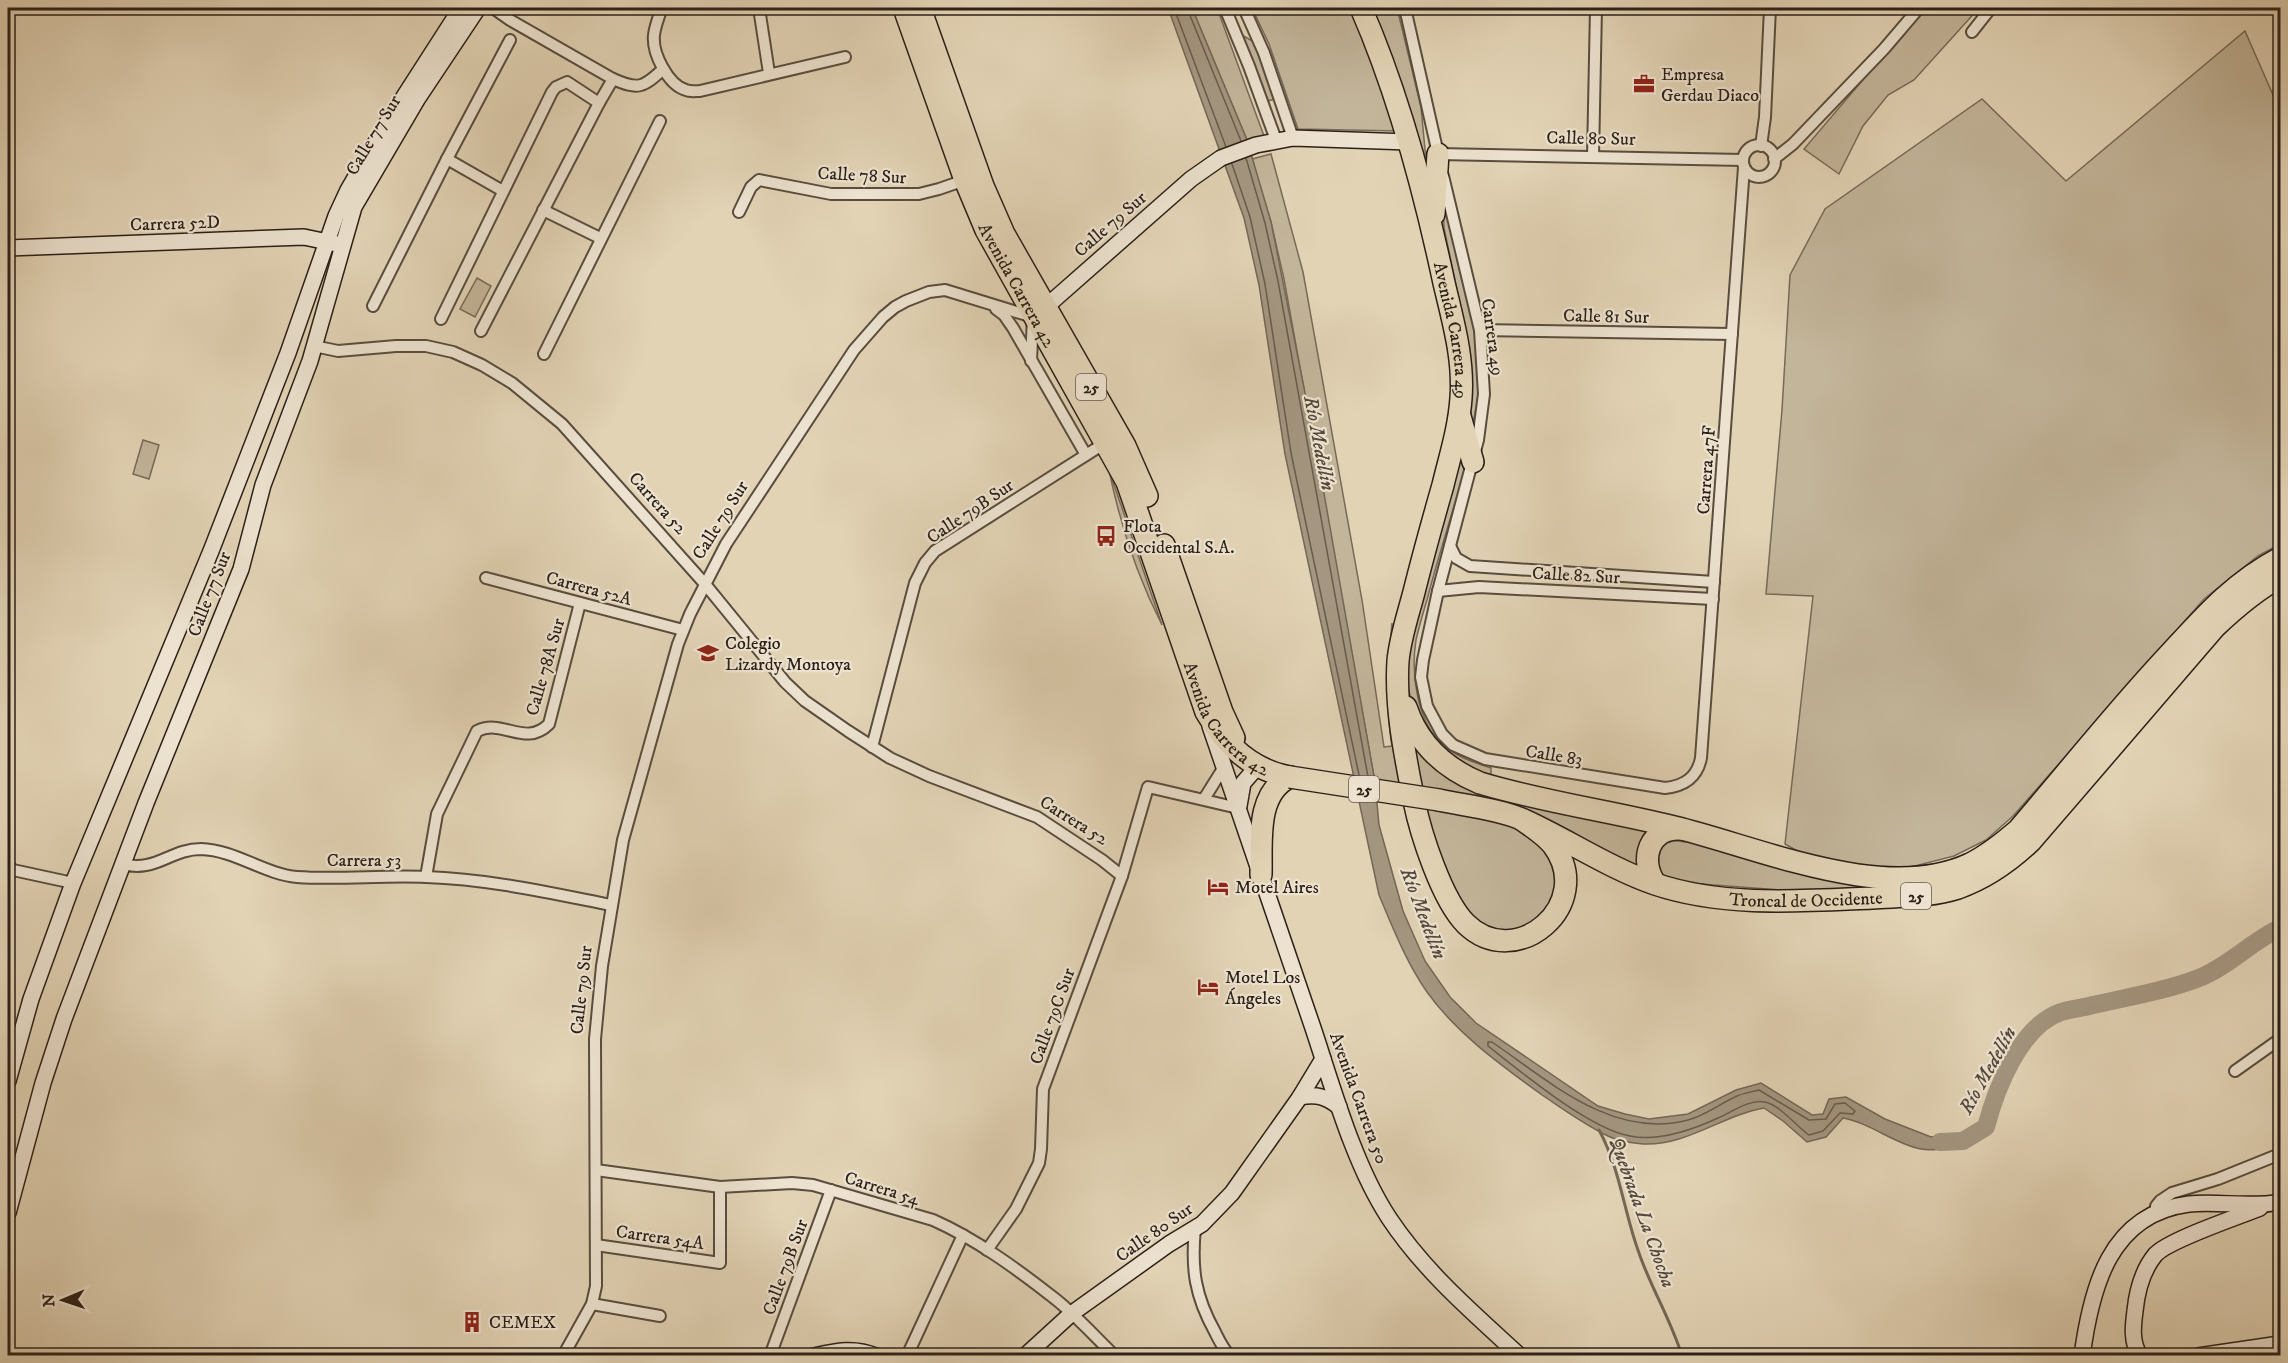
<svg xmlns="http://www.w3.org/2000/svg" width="2288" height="1363" font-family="'IM FELL DW Pica',serif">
	<rect width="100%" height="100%" fill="#e2d3b5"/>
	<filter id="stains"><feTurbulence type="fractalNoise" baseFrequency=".00333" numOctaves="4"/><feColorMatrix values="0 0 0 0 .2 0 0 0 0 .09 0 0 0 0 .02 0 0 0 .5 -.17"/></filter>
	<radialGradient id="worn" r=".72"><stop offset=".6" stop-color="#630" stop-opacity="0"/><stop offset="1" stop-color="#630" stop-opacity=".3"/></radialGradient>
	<g fill="#c3b59a" stroke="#776a59" stroke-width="1.5">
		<polygon points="1192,8 1217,8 1264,136 1247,140"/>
		<polygon points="1252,8 1351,8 1363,33 1399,131 1298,129 1269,44"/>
		<polygon points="1370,8 1397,8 1421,107 1427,171"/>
		<polygon points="1924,8 1979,8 1914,80 1888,95 1863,126 1839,174 1804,149"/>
		<polygon points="2245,31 2280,111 2280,544 2258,556 2204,599 2013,816 1986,840 1954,856 1911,867 1867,867 1808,857 1785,844 1813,596 1766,594 1782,410 1790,275 1825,209 1982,99 2066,181"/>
		<polygon points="1242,35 1254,42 1276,99 1267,101"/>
		<path d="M1271 154 1303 272 1362 600 1384 747 1392 746C1385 705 1388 665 1392 623L1395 688 1407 787 1375 782 1284 279 1271 222 1252 159Z"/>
		<path d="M1443 196C1459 259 1484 327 1478 394 1477 407 1473 421 1471 435L1470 383 1467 337 1444 228Z"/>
		<polygon points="477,278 491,286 475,317 460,309"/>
		<polygon points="143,440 159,445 149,479 133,474"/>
		<path d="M1458 449 1467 464C1453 509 1439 554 1427 600 1423 613 1419 627 1416 640 1411 672 1416 716 1439 741 1452 755 1472 762 1491 768V775C1456 764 1443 757 1423 726 1391 674 1413 622 1427 568 1437 528 1448 488 1458 449Z"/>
		<path d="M1109 470 1162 625C1137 576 1120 524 1109 470Z"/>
		<polygon points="1410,728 1424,757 1656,831 1642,873 1558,828 1439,809 1520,828 1542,843 1561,880 1550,914 1508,934 1470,920 1454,893 1432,835"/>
		<polygon points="1670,840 1694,843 1911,890 1794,891 1688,883 1665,878 1657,871 1656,849"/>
	</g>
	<path fill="#a49680" stroke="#746756" stroke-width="1.5" d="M1168 8H1192L1247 140 1271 222 1316 448 1375 782 1379 825 1403 911 1425 961 1450 997 1476 1023 1598 1106 1625 1114 1649 1119 1688 1114 1736 1090 1761 1083 1812 1115 1823 1114 1829 1099 1846 1097 1885 1119 1931 1137 1963 1133V1146C1950 1147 1934 1152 1921 1149 1894 1144 1871 1123 1843 1118L1826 1137 1807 1142 1783 1121 1764 1108C1723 1115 1687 1146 1643 1144 1632 1143 1618 1141 1608 1136 1585 1125 1563 1109 1542 1095 1501 1065 1457 1034 1427 992 1406 962 1393 928 1379 895L1285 454 1259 285 1244 218Z"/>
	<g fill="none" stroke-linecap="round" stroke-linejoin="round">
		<g stroke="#685b4c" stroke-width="1.5">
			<polyline points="1174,8 1226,147"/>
			<polyline points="1187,8 1241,141"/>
			<polyline points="1246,158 1265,223 1278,281 1368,777"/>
			<polyline points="1232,164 1250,217 1265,284 1291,453 1359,775"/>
			<path d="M1488 1042H1492C1549 1081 1613 1140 1688 1120 1705 1116 1721 1103 1737 1096 1744 1093 1752 1092 1759 1090L1809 1120 1826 1119 1835 1104 1845 1103 1855 1111 1853 1114 1840 1113 1823 1131 1809 1135C1797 1127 1780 1105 1765 1102 1749 1099 1732 1112 1718 1118 1692 1130 1659 1142 1630 1136 1590 1129 1522 1073 1488 1046Z"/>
		</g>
		<path stroke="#746756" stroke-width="3" d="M1599 1130C1620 1168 1624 1213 1639 1253 1651 1288 1671 1320 1682 1356"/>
		<path stroke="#a49680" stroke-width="18" d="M1940 1142 1963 1141 1986 1127C1996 1089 2020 1026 2061 1012 2071 1009 2082 1008 2093 1005 2128 997 2165 991 2199 978 2229 966 2252 941 2280 928"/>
		<defs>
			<g id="street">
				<path d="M493 8 510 20 613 79C638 90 643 88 663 69"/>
				<path d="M662 8C659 16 655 26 654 35 652 53 668 85 686 90 690 92 695 91 700 91L845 57"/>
				<polyline points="759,8 769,73"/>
				<polyline points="1225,8 1249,66 1276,140"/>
				<polyline points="1244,8 1264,53 1293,138"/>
				<polyline points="1405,8 1439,158"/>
				<polyline points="1972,32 1991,8"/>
				<polyline points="599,103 613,79"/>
				<circle cx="1759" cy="161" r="16"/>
				<polyline points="1761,146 1765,117 1770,8"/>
				<polyline points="1438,154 1743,160"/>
				<polyline points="1593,157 1596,8"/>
				<polyline points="447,159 503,191"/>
				<polyline points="1774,159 1793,144 1884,49 1919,8"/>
				<path d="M1443 176 1480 330 1484 394 1478 440 1438 591 1423 660 1421 677 1427 706 1442 734 1453 745 1485 759 1665 788C1684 786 1697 778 1701 758L1744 167"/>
				<polyline points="543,210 600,238"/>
				<polyline points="739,212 751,187 759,180 831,194 919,194 939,189 965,180"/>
				<polyline points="373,306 447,159 510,40"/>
				<polyline points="996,309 1004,315 1013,328 1086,455"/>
				<polyline points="441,319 552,92 556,87 567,82 599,103 481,331"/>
				<polyline points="1480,330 1732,334"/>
				<polyline points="314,346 338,351 396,346 426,346 453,352 482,365 512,383 562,424 705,584 785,682 805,701 848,731 890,758 929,776 1037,817 1102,860 1122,876"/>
				<polyline points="544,354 660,121"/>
				<polyline points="1450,546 1456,558 1470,566 1714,582"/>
				<polyline points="486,578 683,630"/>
				<polyline points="1438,591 1479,587 1713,599"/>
				<polyline points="872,747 915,583 925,563 935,551 1105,443"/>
				<polyline points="1204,799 1224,767"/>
				<path d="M122 864C156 873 170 849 201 849 235 850 264 874 297 877 340 880 383 875 426 877 489 879 550 893 611 905"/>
				<polyline points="8,865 13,870 73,883"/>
				<path d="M426 877 437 814 477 731C503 718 525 748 549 724L580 603"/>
				<polyline points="2235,1071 2280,1039"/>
				<path d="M596 1170 720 1187 792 1183 813 1185 933 1220C976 1239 1017 1269 1054 1298 1076 1315 1095 1337 1115 1356"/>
				<polyline points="2156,1215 2156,1206 2160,1201 2172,1193 2218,1179 2280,1154"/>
				<path d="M1195 1228C1191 1269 1195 1296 1215 1332 1219 1340 1223 1349 1230 1356"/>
				<polyline points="596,1245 720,1263 720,1187"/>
				<polyline points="987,1250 1016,1209 1039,1163 1041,1149 1043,1089 1122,876 1148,787 1238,808"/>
				<polyline points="592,1304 660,1316"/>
				<polyline points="563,1356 592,1304 596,1286 595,1039 602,966 623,840 678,644 690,614 726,544 854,350 883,317 895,307 906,301 929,292 945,290 1033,317 1031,361"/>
				<polyline points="770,1356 831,1190"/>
				<polyline points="907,1356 963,1235"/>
			</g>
			<g id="secondary">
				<polyline points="8,248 304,237 337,244"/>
				<polyline points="1040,312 1191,179 1221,158 1256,145 1293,138 1409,142"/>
				<path d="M1210 726C1244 827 1279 927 1313 1028 1333 1088 1354 1165 1389 1218 1424 1271 1473 1313 1520 1356"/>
				<polyline points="1239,806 1243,783 1257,767"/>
				<polyline points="8,1081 31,999 73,883 211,551 288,353 336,216 348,190 387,123 461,8"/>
				<path d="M1300 1097C1316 1094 1326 1096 1339 1107"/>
				<polyline points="8,1213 43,1083 64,1019 146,803 241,569 263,485 310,361 354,207 418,98 478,8"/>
				<path d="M814 1356C836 1351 854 1347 876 1356"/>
				<polyline points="1025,1356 1071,1314 1169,1244 1202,1224 1232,1193 1300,1097 1323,1059"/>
				<path d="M2082 1356C2091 1289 2109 1214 2189 1204 2219 1201 2250 1208 2280 1202"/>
				<path d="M2140 1356C2131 1342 2133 1326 2135 1311 2137 1291 2142 1271 2155 1255 2168 1240 2238 1217 2260 1208"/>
				<polyline points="2198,1356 2280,1344"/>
			</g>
			<g id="highway">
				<path id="s1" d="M904 8 965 180 986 230 1127 482 1206 712C1225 745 1251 770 1290 777"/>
				<polyline points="920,8 983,186 1004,234 1125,446 1147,496"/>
				<path id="s2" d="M1361 8C1399 95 1424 189 1444 283 1453 321 1464 359 1461 398 1459 428 1450 456 1443 485 1433 520 1423 556 1414 592 1408 615 1400 638 1398 661 1395 707 1405 756 1414 801 1421 835 1442 900 1466 924 1516 973 1597 904 1553 845 1544 834 1532 827 1521 819"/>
				<polyline points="1434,214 1438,154"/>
				<polyline points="1460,416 1473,462"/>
				<polyline points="1164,545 1222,712 1234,738"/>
				<path d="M1406 707C1418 744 1444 768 1480 783 1543 802 1610 811 1674 827 1761 848 1884 904 1970 864 1988 855 2003 843 2018 830 2067 773 2113 715 2164 660 2202 619 2231 584 2280 558"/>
				<path id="s3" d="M1439 800C1467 806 1498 809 1524 820 1568 840 1609 868 1655 884 1723 907 1801 901 1872 898 1901 896 1930 897 1958 888 1986 878 2009 862 2031 841L2215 627C2235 608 2256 590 2280 577"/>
				<path d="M1261 875C1262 843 1255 793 1290 777"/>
				<path d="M1655 883C1639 860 1649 827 1681 829"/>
			</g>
		</defs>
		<use href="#street" stroke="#594d3f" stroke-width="14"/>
		<use href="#secondary" stroke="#2b2018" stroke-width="18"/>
		<use href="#highway" stroke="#2b2018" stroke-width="24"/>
		<use href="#street" stroke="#ece2cf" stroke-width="10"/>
		<use href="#secondary" stroke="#ece2cf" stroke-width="15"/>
		<use href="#highway" stroke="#e2d3b5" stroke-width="21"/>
		<defs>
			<polyline id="highway-bridge" points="1290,777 1439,800"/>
		</defs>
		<use href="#highway-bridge" stroke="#2b2018" stroke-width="24" stroke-linecap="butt"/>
		<use href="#highway-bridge" stroke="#e2d3b5" stroke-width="21"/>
	</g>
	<defs>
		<symbol id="office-bare" viewBox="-9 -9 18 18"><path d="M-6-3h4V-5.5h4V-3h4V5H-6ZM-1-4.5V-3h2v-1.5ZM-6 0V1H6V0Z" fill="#8f2418" stroke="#ece2cf" stroke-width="2.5" paint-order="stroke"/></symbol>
		<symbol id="bus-bare" viewBox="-9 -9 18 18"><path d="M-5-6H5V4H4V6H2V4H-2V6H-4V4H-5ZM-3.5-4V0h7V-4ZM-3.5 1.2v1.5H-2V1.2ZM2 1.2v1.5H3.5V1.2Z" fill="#8f2418" stroke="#ece2cf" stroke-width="2.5" paint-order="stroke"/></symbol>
		<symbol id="school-bare" viewBox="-9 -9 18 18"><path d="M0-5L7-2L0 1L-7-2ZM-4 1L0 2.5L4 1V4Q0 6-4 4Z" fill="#8f2418" stroke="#ece2cf" stroke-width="2.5" paint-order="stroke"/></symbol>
		<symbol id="hotel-bare" viewBox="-9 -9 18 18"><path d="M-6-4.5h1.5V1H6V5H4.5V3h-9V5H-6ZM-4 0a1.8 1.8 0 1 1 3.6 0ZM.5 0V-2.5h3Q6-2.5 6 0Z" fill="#8f2418" stroke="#ece2cf" stroke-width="2.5" paint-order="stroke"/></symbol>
		<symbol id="building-bare" viewBox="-9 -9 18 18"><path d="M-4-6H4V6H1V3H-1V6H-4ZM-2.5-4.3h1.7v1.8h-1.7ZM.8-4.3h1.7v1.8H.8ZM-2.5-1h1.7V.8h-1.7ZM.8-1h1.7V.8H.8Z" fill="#8f2418" stroke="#ece2cf" stroke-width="2.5" paint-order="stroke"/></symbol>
	</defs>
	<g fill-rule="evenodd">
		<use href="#office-bare" x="1629" y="69" width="30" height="30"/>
		<use href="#bus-bare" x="1091" y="521" width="30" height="30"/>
		<use href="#school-bare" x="693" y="638" width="30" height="30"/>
		<use href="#hotel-bare" x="1203" y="872" width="30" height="30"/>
		<use href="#hotel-bare" x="1193" y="972" width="30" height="30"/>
		<use href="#building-bare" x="457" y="1307" width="30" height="30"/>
	</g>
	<g text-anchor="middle" stroke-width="4.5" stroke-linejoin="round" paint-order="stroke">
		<g fill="#ece2cf" stroke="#655a4f" stroke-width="1.5">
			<rect x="1076" y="374" width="30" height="26" rx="4.5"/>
			<rect x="1349" y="776" width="30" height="26" rx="4.5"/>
			<rect x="1901" y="883" width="30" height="26" rx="4.5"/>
		</g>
		<g font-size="16" font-weight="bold" fill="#2b2018">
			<text x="1091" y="393">25</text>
			<text x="1364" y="795">25</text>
			<text x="1916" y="902">25</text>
		</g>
		<g font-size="18" fill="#2b2018" stroke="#ece2cf" text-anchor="start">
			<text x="1661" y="80">Empresa<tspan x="1661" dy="21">Gerdau Diaco</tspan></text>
			<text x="1123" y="532">Flota<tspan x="1123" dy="21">Occidental S.A.</tspan></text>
			<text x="725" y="649">Colegio<tspan x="725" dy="21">Lizardy Montoya</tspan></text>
			<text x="1235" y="893">Motel Aires</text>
			<text x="1225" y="983">Motel Los<tspan x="1225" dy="21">Ángeles</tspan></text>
			<text x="489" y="1328">CEMEX</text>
		</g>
		<g font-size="18" fill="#2b2018" stroke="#ece2cf">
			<text transform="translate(373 135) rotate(-59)" y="6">Calle 77 Sur</text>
			<text transform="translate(1591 138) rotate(1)" y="6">Calle 80 Sur</text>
			<text transform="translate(862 175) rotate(3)" y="6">Calle 78 Sur</text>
			<text transform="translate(175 223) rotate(-2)" y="6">Carrera 52D</text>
			<text transform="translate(1110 224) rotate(-41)" y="6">Calle 79 Sur</text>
			<text dy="6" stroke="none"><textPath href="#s1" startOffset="300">Avenida Carrera 42</textPath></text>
			<text transform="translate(1606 316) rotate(1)" y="6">Calle 81 Sur</text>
			<text dy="6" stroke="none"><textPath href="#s2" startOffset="336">Avenida Carrera 49</textPath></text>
			<text transform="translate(1493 337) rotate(82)" y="6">Carrera 49</text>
			<text transform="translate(1706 470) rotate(-86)" y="6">Carrera 47F</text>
			<text transform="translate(658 503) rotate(48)" y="6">Carrera 52</text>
			<text transform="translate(970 511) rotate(-34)" y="6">Calle 79B Sur</text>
			<text transform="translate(720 520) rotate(-58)" y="6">Calle 79 Sur</text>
			<text transform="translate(1576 575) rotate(3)" y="6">Calle 82 Sur</text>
			<text transform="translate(589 588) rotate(15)" y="6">Carrera 52A</text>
			<text transform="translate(209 594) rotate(-69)" y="6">Calle 77 Sur</text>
			<text transform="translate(545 667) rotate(-74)" y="6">Calle 78A Sur</text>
			<text dy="6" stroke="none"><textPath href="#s1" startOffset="786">Avenida Carrera 42</textPath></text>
			<text transform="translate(1554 755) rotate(9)" y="6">Calle 83</text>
			<text transform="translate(1074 820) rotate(32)" y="6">Carrera 52</text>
			<text x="364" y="866">Carrera 53</text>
			<text dy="6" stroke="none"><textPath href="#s3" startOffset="386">Troncal de Occidente</textPath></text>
			<text transform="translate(581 990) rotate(-84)" y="6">Calle 79 Sur</text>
			<text transform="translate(1052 1016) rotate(-70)" y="6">Calle 79C Sur</text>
			<text transform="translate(1359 1098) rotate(70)" y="6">Avenida Carrera 50</text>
			<text transform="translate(882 1188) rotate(17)" y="6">Carrera 54</text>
			<text transform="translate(1154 1232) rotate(-35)" y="6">Calle 80 Sur</text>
			<text transform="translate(660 1237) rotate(8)" y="6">Carrera 54A</text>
			<text transform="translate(785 1267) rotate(-70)" y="6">Calle 79B Sur</text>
		</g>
		<g font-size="20" font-style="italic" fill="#55493c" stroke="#ece2cf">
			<text transform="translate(1320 443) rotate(79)" y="7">Río Medellín</text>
			<text transform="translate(1424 913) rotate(69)" y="7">Río Medellín</text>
			<text transform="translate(1987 1070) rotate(-61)" y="7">Río Medellín</text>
			<text transform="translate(1643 1212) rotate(70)" y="7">Quebrada La Chocha</text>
		</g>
	</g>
	<rect width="2288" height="1363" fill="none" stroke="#e2d3b5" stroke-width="30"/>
	<rect x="9" y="9" width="2270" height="1345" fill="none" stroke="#2b2018" stroke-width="3"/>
	<rect x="15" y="15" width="2258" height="1333" fill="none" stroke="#2b2018" stroke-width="1.5"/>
	<g transform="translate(63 1300) rotate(268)" stroke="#ece2cf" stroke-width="4.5" paint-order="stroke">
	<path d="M0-4.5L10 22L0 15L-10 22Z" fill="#2b2018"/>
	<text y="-9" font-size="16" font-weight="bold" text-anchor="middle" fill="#2b2018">N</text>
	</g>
	<rect width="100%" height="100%" filter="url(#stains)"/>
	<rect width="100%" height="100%" fill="url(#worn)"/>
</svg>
